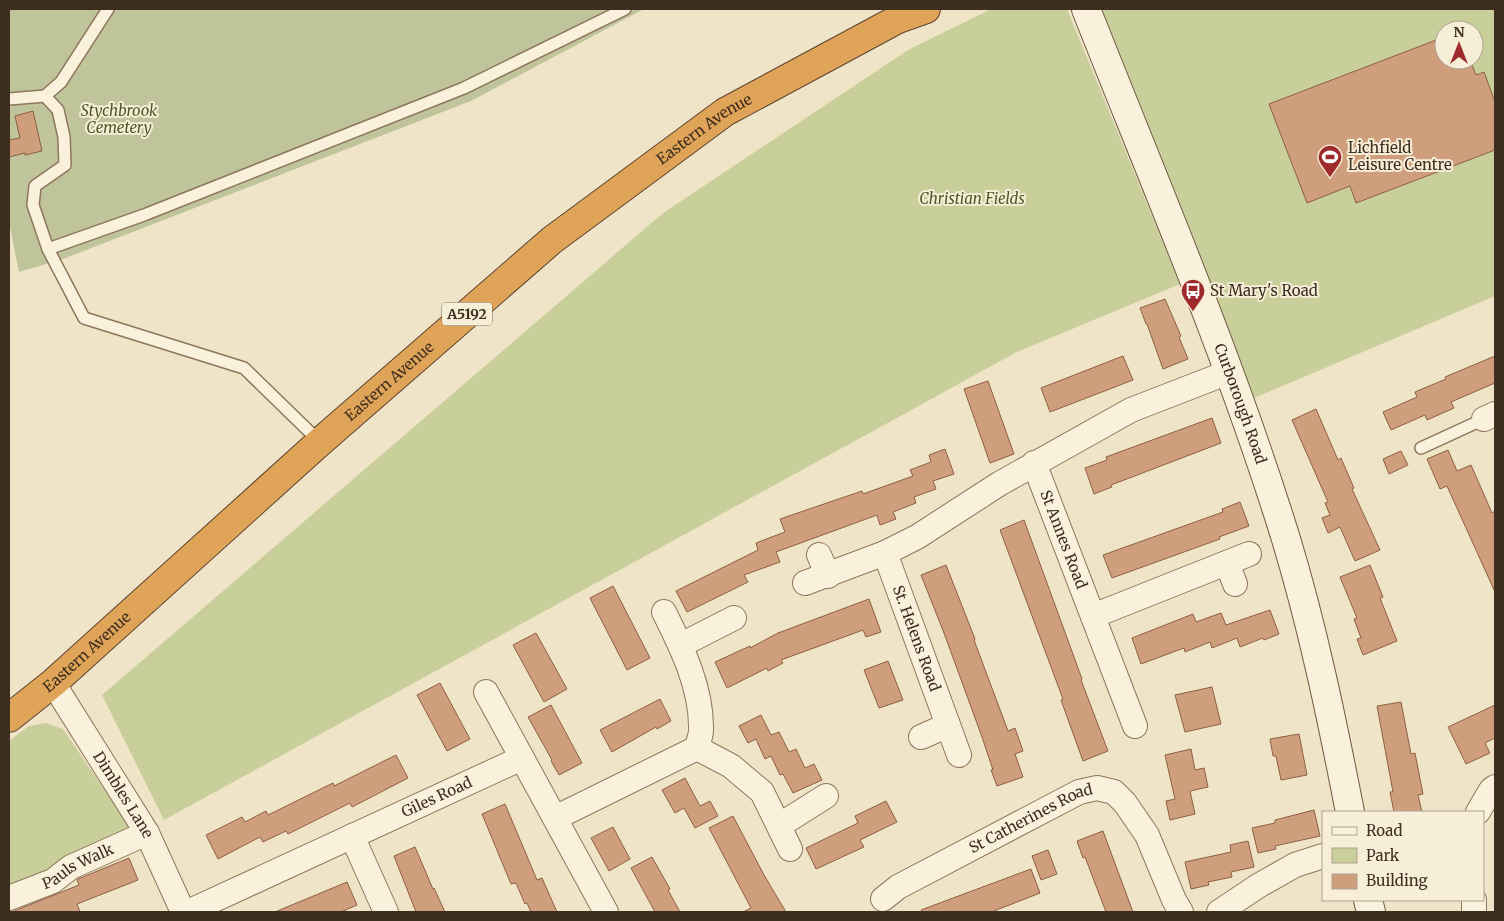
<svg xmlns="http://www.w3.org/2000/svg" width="1504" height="921" font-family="Merriweather,serif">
	<rect width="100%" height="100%" fill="#f0e4c8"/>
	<g fill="#c9cf9b" fill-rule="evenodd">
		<polygon points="991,9 1067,9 1180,284 1017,352 164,820 102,695 663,213 908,50"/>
		<path d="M1099 9H1495V296L1254 398ZM1444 30H1474V60H1444Z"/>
		<polygon points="46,723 63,729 130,827 68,858 48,877 9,892 9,741 29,726"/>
	</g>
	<polygon fill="#bfc49a" points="9,9 644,9 471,101 63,259 19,272 9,222"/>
	<g fill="#cf9f7d" stroke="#8d5f41">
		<polygon points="1444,37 1444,60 1470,60 1476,75 1484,72 1495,102 1495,150 1356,203 1350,186 1307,203 1269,104"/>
		<polygon points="33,111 42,151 25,155 25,153 9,157 9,140 20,138 15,116"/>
		<polygon points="1165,299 1181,336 1179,337 1188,359 1163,369 1147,324 1146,324 1140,308"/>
		<polygon points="1123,356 1133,380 1050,412 1041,388"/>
		<polygon points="1495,356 1495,383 1451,402 1454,408 1427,420 1425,415 1391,430 1383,412 1417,397 1415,392 1446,379 1445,377"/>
		<polygon points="988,381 1014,454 990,463 964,389"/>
		<polygon points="1316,409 1338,460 1341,458 1354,488 1352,489 1380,550 1355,561 1340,527 1328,533 1322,518 1330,515 1325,503 1328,502 1292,420"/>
		<polygon points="1212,418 1221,443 1111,485 1112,487 1094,494 1085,468 1107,460 1106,457"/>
		<polygon points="945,449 954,474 933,481 936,489 914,497 916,503 893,512 896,519 880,525 877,515 776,552 780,562 744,575 748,582 687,612 676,591 758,550 756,543 785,532 780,519 862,491 863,494 913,476 910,470 931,462 929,455"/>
		<polygon points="1448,450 1457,471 1471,465 1492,513 1495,511 1495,592 1447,486 1440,489 1427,459"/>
		<polygon points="1401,451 1408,465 1389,474 1383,459"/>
		<polygon points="1240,502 1249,526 1219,537 1220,539 1112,578 1103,555 1223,512 1222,509"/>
		<polygon points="1024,520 1082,679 1081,680 1108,751 1083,761 1061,700 1063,699 1000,530"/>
		<polygon points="946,565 975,639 974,640 1008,731 1015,728 1023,751 1015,754 1023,777 997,786 991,770 993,770 982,737 944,633 921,575"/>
		<polygon points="1370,565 1383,597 1380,598 1397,641 1363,655 1357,639 1361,638 1354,619 1357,618 1340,577"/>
		<polygon points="613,586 650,658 627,670 590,598"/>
		<polygon points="869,599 881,632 866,637 863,630 781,660 783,663 768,671 767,668 727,688 715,662 750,646 750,648 778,633"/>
		<polygon points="1270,610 1279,634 1264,640 1263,638 1240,647 1237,638 1212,648 1210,642 1185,652 1184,648 1141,664 1132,638 1193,614 1196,622 1221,613 1226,625"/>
		<polygon points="536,633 567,689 544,702 513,645"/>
		<polygon points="888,661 903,700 879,708 864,670"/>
		<polygon points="440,683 470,739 447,751 417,695"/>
		<polygon points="1212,687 1221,724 1185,732 1175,695"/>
		<polygon points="660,699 671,721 657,729 656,727 612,752 600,730"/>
		<polygon points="1401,702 1411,754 1415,753 1423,794 1418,795 1422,812 1394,812 1390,792 1393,792 1377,706"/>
		<polygon points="551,705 582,763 559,775 551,761 552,760 528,717"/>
		<polygon points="1495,705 1495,738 1485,743 1490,753 1466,764 1448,727"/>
		<polygon points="761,715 771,735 779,732 789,752 796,749 805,768 814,764 822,780 793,793 783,774 780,775 771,756 765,759 756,739 748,743 739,726"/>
		<polygon points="1299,734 1307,775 1281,780 1276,756 1273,756 1270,739"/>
		<polygon points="1191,749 1195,770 1204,768 1208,787 1190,791 1195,814 1170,820 1166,801 1175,799 1165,755"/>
		<polygon points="396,755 408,778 352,807 350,803 288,834 286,831 263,842 260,837 218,859 206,835 242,817 245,822 266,811 268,815 333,783 334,786"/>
		<polygon points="685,778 700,806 710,801 718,816 695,828 684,808 675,813 662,790"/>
		<polygon points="886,801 897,822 860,840 864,847 816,869 806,848 858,823 855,816"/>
		<polygon points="505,804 537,880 542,878 557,912 531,912 527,903 525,904 516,883 511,884 482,814"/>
		<polygon points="1314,810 1320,836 1275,846 1276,849 1258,853 1252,828 1275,823 1275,820"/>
		<polygon points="733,816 764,875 786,912 743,912 751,908 709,828"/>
		<polygon points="613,827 630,859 609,871 591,838"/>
		<polygon points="1103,831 1117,869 1133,912 1106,912 1085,857 1083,858 1077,841"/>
		<polygon points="1248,841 1254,867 1231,872 1232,877 1208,882 1209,885 1191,889 1185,862 1231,852 1230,845"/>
		<polygon points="415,847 433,889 434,888 445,912 416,912 394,856"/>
		<polygon points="1048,850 1057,874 1041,880 1032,856"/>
		<polygon points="652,857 670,889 668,890 680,912 655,912 631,868"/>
		<polygon points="129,858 138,880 77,904 80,912 12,912 79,885 77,880 78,879"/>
		<polygon points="1031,869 1040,893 1012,904 991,912 922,912 921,910"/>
		<polygon points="347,882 357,905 341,912 275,912"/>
	</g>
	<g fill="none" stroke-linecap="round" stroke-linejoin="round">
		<defs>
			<g id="lane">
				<polyline points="45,96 61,82 108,9"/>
				<polyline points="9,99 45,96 58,110 64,137 65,165 35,186 33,205 48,249 84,318 244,368 320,442"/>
				<polyline points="48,249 144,215 464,88 625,9"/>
				<polyline points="1421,448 1484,419"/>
			</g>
			<g id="street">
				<polyline points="1484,419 1495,414"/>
				<path id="s1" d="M1034 463 1135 726"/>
				<path id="s2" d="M885 553 959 755"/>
				<polyline points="819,555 828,576"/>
				<polyline points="1227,563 1235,584"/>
				<polyline points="805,583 885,553 917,537 999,484 1131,410 1229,372"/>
				<polyline points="1093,616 1249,554"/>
				<polyline points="681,645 734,618"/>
				<path id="s3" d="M53 683 147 833 183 912"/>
				<polyline points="486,692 606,912"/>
				<polyline points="921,737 948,725"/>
				<polyline points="697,748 731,766 762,792 790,849"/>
				<polyline points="1478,812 1491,790 1495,787"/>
				<path d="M555 818 697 748C698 742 701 736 701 730 702 688 682 648 664 612"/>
				<polyline points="780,825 826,796"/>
				<polyline points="352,836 386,912"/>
				<path id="s4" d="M9 898 53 881 71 867 147 833"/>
				<path id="s5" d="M883 899 898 887 1079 792 1097 788 1114 792 1125 803 1147 835 1174 900 1181 912"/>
				<polyline points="1474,900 1474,912"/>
				<path id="s6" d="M188 912 522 758"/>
				<polyline points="1219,912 1258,886 1295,865 1323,856"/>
			</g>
			<g id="secondary">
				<path id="s7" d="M1086 9C1155 184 1230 358 1286 539 1313 628 1332 720 1350 812"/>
				<polyline points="1368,900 1371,912"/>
			</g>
			<g id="highway">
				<path id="s8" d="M9 718 53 683 320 442 552 240 725 112 898 19 926 9"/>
			</g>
		</defs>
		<use href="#lane" stroke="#8d765c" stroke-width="14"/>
		<use href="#street" stroke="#8d765c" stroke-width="26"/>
		<use href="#secondary" stroke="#6f573f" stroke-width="30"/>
		<use href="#highway" stroke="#5b4430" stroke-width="30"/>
		<use href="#lane" stroke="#faf1dc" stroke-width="11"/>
		<use href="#street" stroke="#faf1dc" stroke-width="24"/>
		<use href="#secondary" stroke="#faf1dc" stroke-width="28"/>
		<use href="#highway" stroke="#e0a458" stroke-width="28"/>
	</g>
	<defs>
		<symbol id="stadium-pin" viewBox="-11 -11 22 30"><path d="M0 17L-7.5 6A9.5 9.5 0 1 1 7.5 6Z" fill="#9e2a2b" stroke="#f7eed8"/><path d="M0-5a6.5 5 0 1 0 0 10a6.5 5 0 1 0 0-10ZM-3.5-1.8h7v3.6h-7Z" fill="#fff"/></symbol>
		<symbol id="bus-pin" viewBox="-11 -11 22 30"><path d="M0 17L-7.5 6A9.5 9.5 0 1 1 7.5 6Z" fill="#9e2a2b" stroke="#f7eed8"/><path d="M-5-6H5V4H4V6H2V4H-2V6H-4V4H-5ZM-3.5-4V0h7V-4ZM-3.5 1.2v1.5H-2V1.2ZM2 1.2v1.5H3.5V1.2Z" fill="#fff"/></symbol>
	</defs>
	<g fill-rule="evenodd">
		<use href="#stadium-pin" x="1316" y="143" width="28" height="38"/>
		<use href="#bus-pin" x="1179" y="277" width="28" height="38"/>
	</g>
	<g text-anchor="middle" stroke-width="4" stroke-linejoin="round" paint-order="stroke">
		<rect fill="#f7eed8" stroke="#756857" stroke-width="1" x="442" y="302.5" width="50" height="23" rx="4"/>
		<g font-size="14" font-weight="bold" fill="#3d2e20">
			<text x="467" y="319">A5192</text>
		</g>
		<g font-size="15" font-style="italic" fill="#4d5a26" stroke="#f7eed8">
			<text x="119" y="116">Stychbrook<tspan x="119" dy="17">Cemetery</tspan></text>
			<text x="972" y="204">Christian Fields</text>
		</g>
		<g font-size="15" fill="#3d2e20" stroke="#f7eed8">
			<text dy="5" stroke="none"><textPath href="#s8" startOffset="912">Eastern Avenue</textPath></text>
			<text dy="5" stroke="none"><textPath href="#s8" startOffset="508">Eastern Avenue</textPath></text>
			<text dy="5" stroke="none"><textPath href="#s7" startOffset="424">Curborough Road</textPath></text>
			<text dy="5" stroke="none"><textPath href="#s1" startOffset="82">St Annes Road</textPath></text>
			<text dy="5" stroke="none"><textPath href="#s2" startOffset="91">St. Helens Road</textPath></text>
			<text dy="5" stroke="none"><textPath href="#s8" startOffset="102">Eastern Avenue</textPath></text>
			<text dy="5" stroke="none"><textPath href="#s3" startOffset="132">Dimbles Lane</textPath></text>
			<text dy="5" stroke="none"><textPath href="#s6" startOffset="274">Giles Road</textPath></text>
			<text dy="5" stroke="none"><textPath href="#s5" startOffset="169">St Catherines Road</textPath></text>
			<text dy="5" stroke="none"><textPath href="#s4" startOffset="76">Pauls Walk</textPath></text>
		</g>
		<g font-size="15" fill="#3d2e20" stroke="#f7eed8" text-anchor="start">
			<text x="1348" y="153">Lichfield<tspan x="1348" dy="17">Leisure Centre</tspan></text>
			<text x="1210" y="296">St Mary's Road</text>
		</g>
	</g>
	<rect width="1504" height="921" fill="none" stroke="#3d2e20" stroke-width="20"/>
	<rect x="1322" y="811" width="162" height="90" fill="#f7eed8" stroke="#ada18e"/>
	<rect x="1332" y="827" width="25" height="8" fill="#faf1dc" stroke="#ada18e"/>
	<text x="1366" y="836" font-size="15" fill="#3d2e20">Road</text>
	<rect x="1332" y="848" width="25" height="15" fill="#c9cf9b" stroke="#ada18e"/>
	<text x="1366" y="861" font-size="15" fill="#3d2e20">Park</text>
	<rect x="1332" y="874" width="25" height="15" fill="#cf9f7d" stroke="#ada18e"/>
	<text x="1366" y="886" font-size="15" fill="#3d2e20">Building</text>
	<g transform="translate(1459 45)"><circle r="24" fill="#f7eed8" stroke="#ada18e"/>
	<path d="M0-4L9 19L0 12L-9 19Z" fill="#9e2a2b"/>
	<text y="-8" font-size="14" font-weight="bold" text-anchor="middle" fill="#3d2e20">N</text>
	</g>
</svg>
